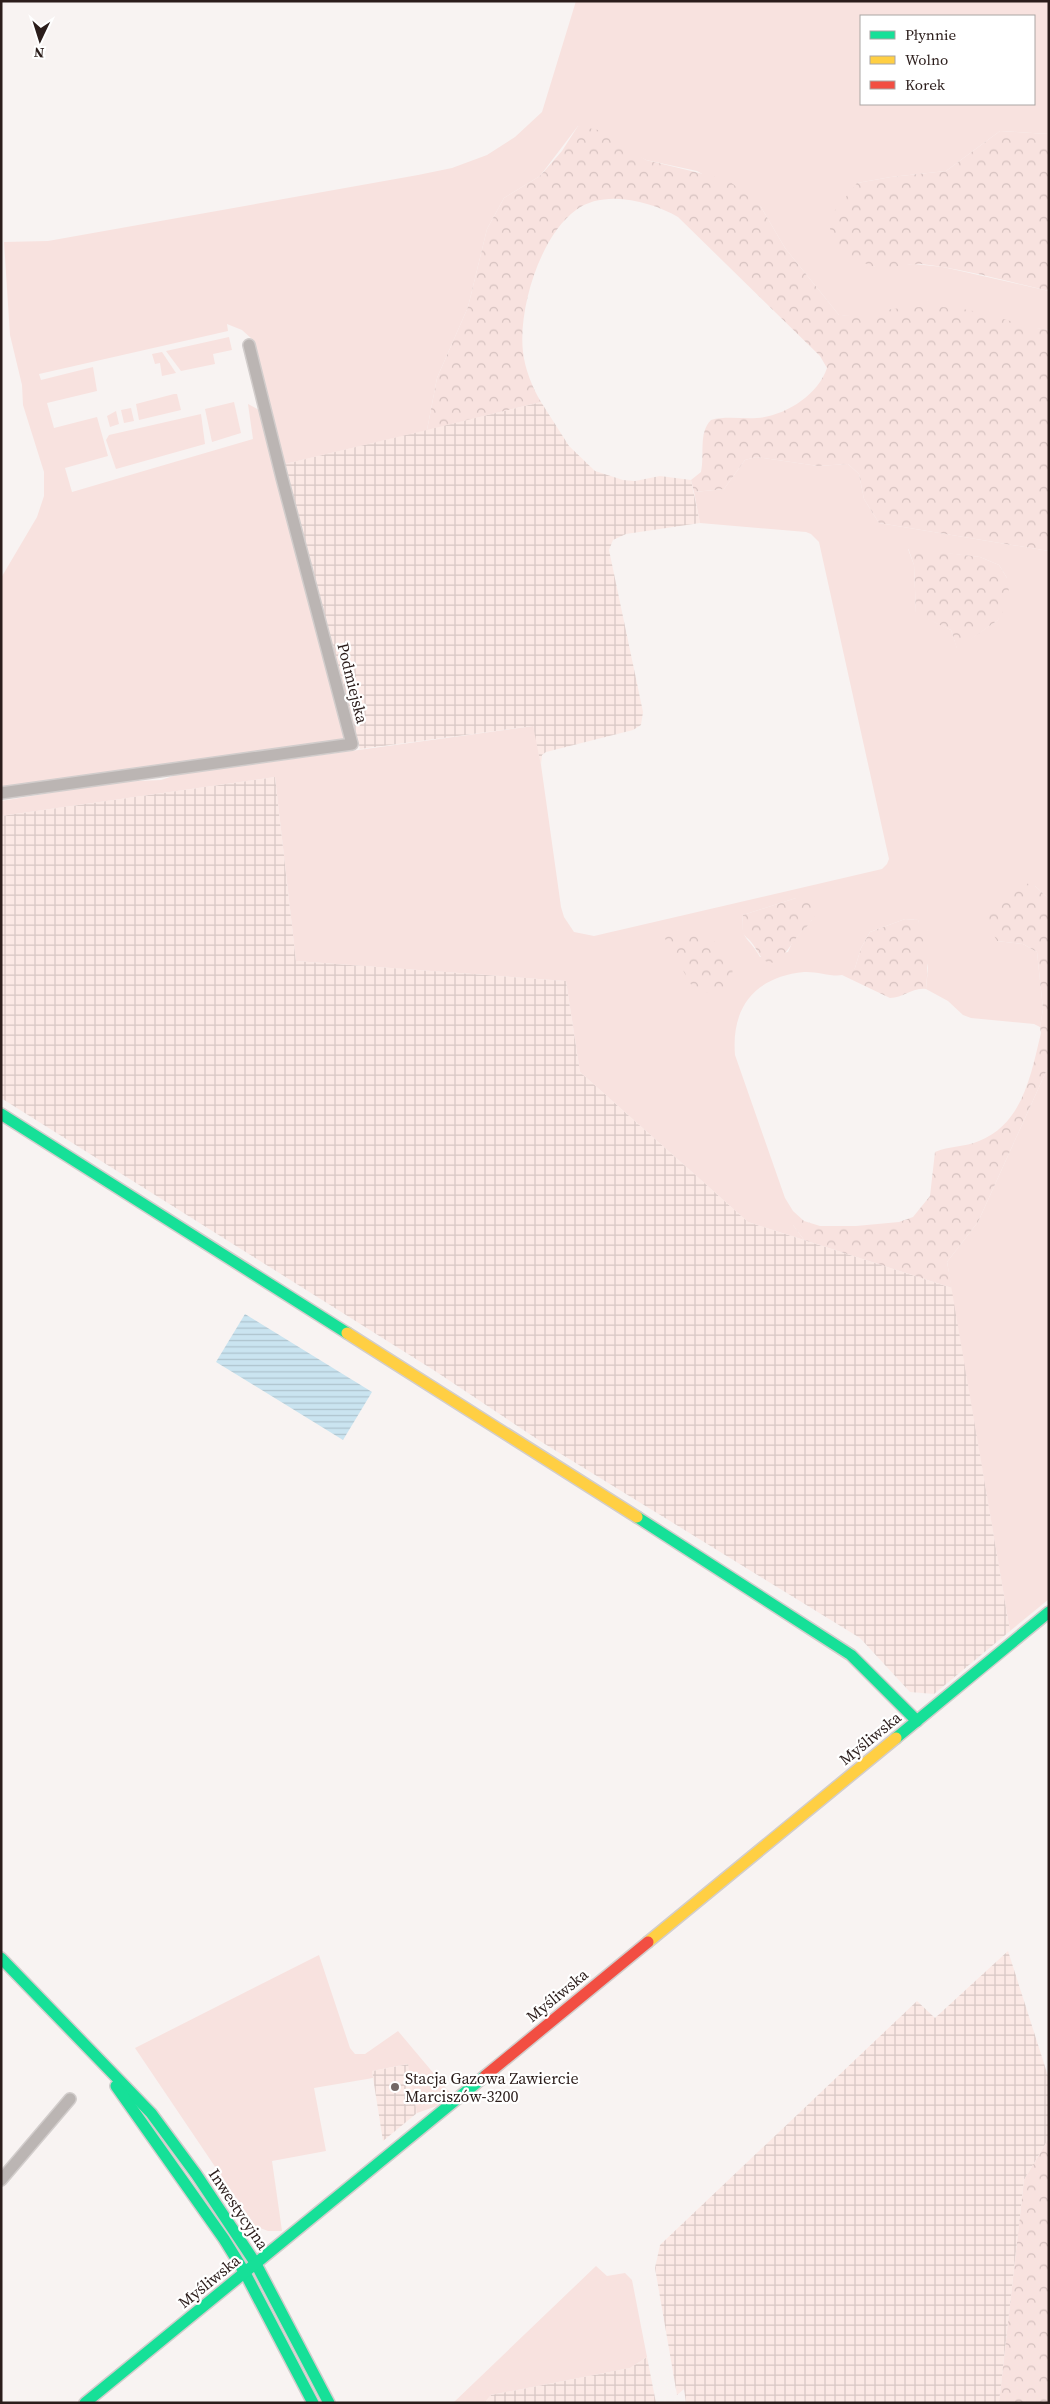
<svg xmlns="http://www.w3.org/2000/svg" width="1050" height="2404" font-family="'Source Serif 4',serif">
	<defs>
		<pattern id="industrial-grid" width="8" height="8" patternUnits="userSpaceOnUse" patternTransform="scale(1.25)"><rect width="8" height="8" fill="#fbe9e5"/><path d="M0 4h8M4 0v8" fill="none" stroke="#d7c7c4"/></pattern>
		<pattern id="forest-crowns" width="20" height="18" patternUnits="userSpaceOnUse" patternTransform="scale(1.25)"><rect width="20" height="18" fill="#f8e2df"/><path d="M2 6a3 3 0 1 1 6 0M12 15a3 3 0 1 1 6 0" fill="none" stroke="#d5c1bf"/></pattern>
		<pattern id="water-rules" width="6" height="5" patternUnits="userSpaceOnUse" patternTransform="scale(1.25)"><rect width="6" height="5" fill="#cae4f0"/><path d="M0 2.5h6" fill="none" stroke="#aec3cd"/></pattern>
	</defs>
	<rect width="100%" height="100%" fill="#f8f3f2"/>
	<g fill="url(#industrial-grid)">
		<polygon points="541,402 569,446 595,471 623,480 635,481 660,476 691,480 700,523 626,534 613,540 609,550 643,712 641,725 633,730 546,752 542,755 541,765 532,726 360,749 285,464"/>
		<polygon points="275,777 296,961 566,981 580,1072 748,1222 952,1288 1010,1631 934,1694 910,1692 860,1638 540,1441 435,1371 1,1098 1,816"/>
		<polygon points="1008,1951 1049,2079 1049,2138 1024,2180 999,2403 686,2403 684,2389 677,2395 655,2268 660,2245 917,2001 935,2018"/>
		<polygon points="409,2064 417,2113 383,2141 372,2071"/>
		<polygon points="647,2357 656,2403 484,2403 491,2395 630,2368"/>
	</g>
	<g fill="#f8e2df" fill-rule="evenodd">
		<path d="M576 1H1049V134L1000 131 946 171 891 177 857 183 874 267 914 264 943 267 1049 291V330L893 309 859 316 839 315 785 248 761 207 697 171 646 160 578 126 540 176 504 198 487 229 468 307 437 378 427 430 285 464 253 340 242 330 227 324 228 331 39 374 41 380 93 367 97 391 47 403 54 428 97 417 108 456 65 468 72 492 253 439 248 404 261 411 344 733V738L336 742 1 788V578L37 517 44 496V472L23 405 22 385 10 335 4 242 48 241 418 175 452 168 487 155 515 137 542 112ZM861 16H1034V104H861Z"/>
		<polygon points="229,337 232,350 213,354 215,364 181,371 166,351"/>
		<polygon points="162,352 176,373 162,376 160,363 155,364 152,354"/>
		<polygon points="174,394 177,394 181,410 139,420 136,404"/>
		<polygon points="234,402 241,433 212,442 205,409"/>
		<polygon points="131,408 134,421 124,423 121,410"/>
		<polygon points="116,411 119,424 110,427 107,416"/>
		<polygon points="201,414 205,444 116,469 106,440 109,435"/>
		<path d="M756 457 818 466 848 464 859 474 864 499 879 523 1049 551V899L1034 885 997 941 1023 944 1037 952 1043 1009 1040 1027 1034 1024 971 1018 963 1015 948 1001 926 989 928 968 918 920 905 919 870 932 861 948 855 968C852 970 846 975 842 975 832 977 816 971 804 972 755 977 731 1007 735 1055L785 1198 793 1211V1225L804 1240 748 1222 580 1072 566 981 296 961 275 777 1 816V801L117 782 161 780 176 775 533 726 541 765 561 907 564 917 574 932 594 936 882 869 887 864 889 859 819 542 811 534 806 532 700 523 694 492 724 489 745 460ZM908 549 980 557 999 565 1007 578 998 620 957 648 951 630 916 613 914 565ZM796 898 812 920 793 941 788 952 760 957C749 937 740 941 743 915Z"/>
		<polygon points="1049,1065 1049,1599 1010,1631 947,1262 978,1222"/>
		<polygon points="319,1955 350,2048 355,2054 365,2054 398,2031 451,2094 437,2106 417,2113 408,2064 372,2071 373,2078 314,2088 326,2151 272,2161 282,2231 268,2231 255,2226 135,2048"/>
		<polygon points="596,2266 607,2276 625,2273 632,2280 647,2357 630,2368 491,2395 484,2403 453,2403"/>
	</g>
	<g fill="url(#forest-crowns)">
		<path d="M578 126 598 130 646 160 728 180 761 207 785 248 839 315C858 316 874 311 893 309 908 307 924 307 939 307 978 307 1012 325 1049 330V551L879 523 864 499 859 474 848 464 818 466 756 457 745 460 724 489 694 492 691 480 701 472C705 455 698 433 711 420 725 416 742 419 757 418 785 416 818 395 827 368L820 356 678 217C650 201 604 189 576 210 540 236 518 309 523 352 525 369 532 387 541 402L427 430 437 378 468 307 487 229 504 198 540 176 562 151Z"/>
		<path d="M1000 131 1049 134V291C1006 281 964 269 921 264 907 263 883 271 872 266 846 257 832 246 828 219L857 183 891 177 946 171Z"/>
		<polygon points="908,548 980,557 999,565 1007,578 1010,599 998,620 957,649 951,630 916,614 914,565"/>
		<path d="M1019 882 1034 885 1049 899V1065L978 1222 947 1262 952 1288 804 1240 793 1225V1211L804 1221 820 1226H856L899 1222 913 1217 930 1196 935 1152C949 1146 965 1147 979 1141 1023 1124 1031 1074 1041 1033L1040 1027 1043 1009 1037 952 1023 944 997 941 985 919 1002 896Z"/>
		<path d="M796 898 824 900C820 906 816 914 812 920 807 928 799 933 794 941 783 956 771 977 756 949 746 931 740 942 743 915Z"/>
		<path d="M905 919 918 920C927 943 929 964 926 989 912 987 904 998 890 998L842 975 855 968 861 948 870 932Z"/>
		<path d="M691 932C719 937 746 963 725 990L708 993 693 988 663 935Z"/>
		<polygon points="1049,2138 1049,2403 999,2403 1024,2180"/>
	</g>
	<polygon fill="url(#water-rules)" points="245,1314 372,1392 343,1440 216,1362"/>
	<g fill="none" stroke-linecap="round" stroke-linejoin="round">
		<defs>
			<g id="street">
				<polyline points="1,793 352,744 282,478 249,345"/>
				<polyline points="1,2180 70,2099"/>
			</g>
			<g id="fast">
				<polyline points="1,1114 347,1333"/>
				<polyline points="637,1517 851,1655 917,1721"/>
				<polyline points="896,1738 1049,1612"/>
				<polyline points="1,1958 151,2113 196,2174 256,2264 329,2403"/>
				<polyline points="116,2086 224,2239 245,2273 313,2403"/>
				<polyline points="85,2403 485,2076"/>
			</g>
			<g id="slow">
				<polyline points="347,1333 637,1517"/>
				<polyline points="648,1942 896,1738"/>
			</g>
			<polyline id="jam" points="485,2076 648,1942"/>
		</defs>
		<use href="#street" stroke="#d2cdcc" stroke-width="14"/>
		<use href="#fast" stroke="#d2cdcc" stroke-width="14"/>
		<use href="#slow" stroke="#d2cdcc" stroke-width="14"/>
		<use href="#jam" stroke="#d2cdcc" stroke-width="14"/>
		<use href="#street" stroke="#bbb5b3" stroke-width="11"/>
		<use href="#fast" stroke="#16e098" stroke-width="11"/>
		<use href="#slow" stroke="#ffcf43" stroke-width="11"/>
		<use href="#jam" stroke="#f24e42" stroke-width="11"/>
	</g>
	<circle fill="#736866" stroke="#fff" stroke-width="2" cx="395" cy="2087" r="5"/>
	<g text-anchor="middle" stroke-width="4.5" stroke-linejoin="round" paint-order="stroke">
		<g font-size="16" fill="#2b1d1b" stroke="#fff">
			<text transform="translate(353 683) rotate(76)" y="6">Podmiejska</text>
			<text transform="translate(870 1738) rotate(-39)" y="6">Myśliwska</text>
			<text transform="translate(557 1995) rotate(-39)" y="6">Myśliwska</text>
			<text transform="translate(239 2209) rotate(56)" y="6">Inwestycyjna</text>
			<text transform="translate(209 2281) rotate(-39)" y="6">Myśliwska</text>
		</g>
		<g font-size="16" fill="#2b1d1b" stroke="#fff" text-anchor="start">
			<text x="405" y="2084">Stacja Gazowa Zawiercie<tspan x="405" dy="18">Marciszów-3200</tspan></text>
		</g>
	</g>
	<rect width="1050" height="2404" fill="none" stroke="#2b1d1b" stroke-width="5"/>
	<rect x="860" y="15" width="175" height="90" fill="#ffffff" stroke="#aaa5a4"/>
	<rect x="870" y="31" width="25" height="8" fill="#16e098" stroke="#aaa5a4"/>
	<text x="905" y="40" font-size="15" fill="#2b1d1b">Płynnie</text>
	<rect x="870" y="56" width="25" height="8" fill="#ffcf43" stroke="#aaa5a4"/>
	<text x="905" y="65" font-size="15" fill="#2b1d1b">Wolno</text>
	<rect x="870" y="81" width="25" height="8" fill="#f24e42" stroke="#aaa5a4"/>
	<text x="905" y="90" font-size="15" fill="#2b1d1b">Korek</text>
	<g transform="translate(40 40) rotate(184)" stroke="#ffffff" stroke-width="4" paint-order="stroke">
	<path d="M0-4L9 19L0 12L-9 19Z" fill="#2b1d1b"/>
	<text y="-8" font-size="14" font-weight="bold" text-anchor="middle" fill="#2b1d1b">N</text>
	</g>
</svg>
